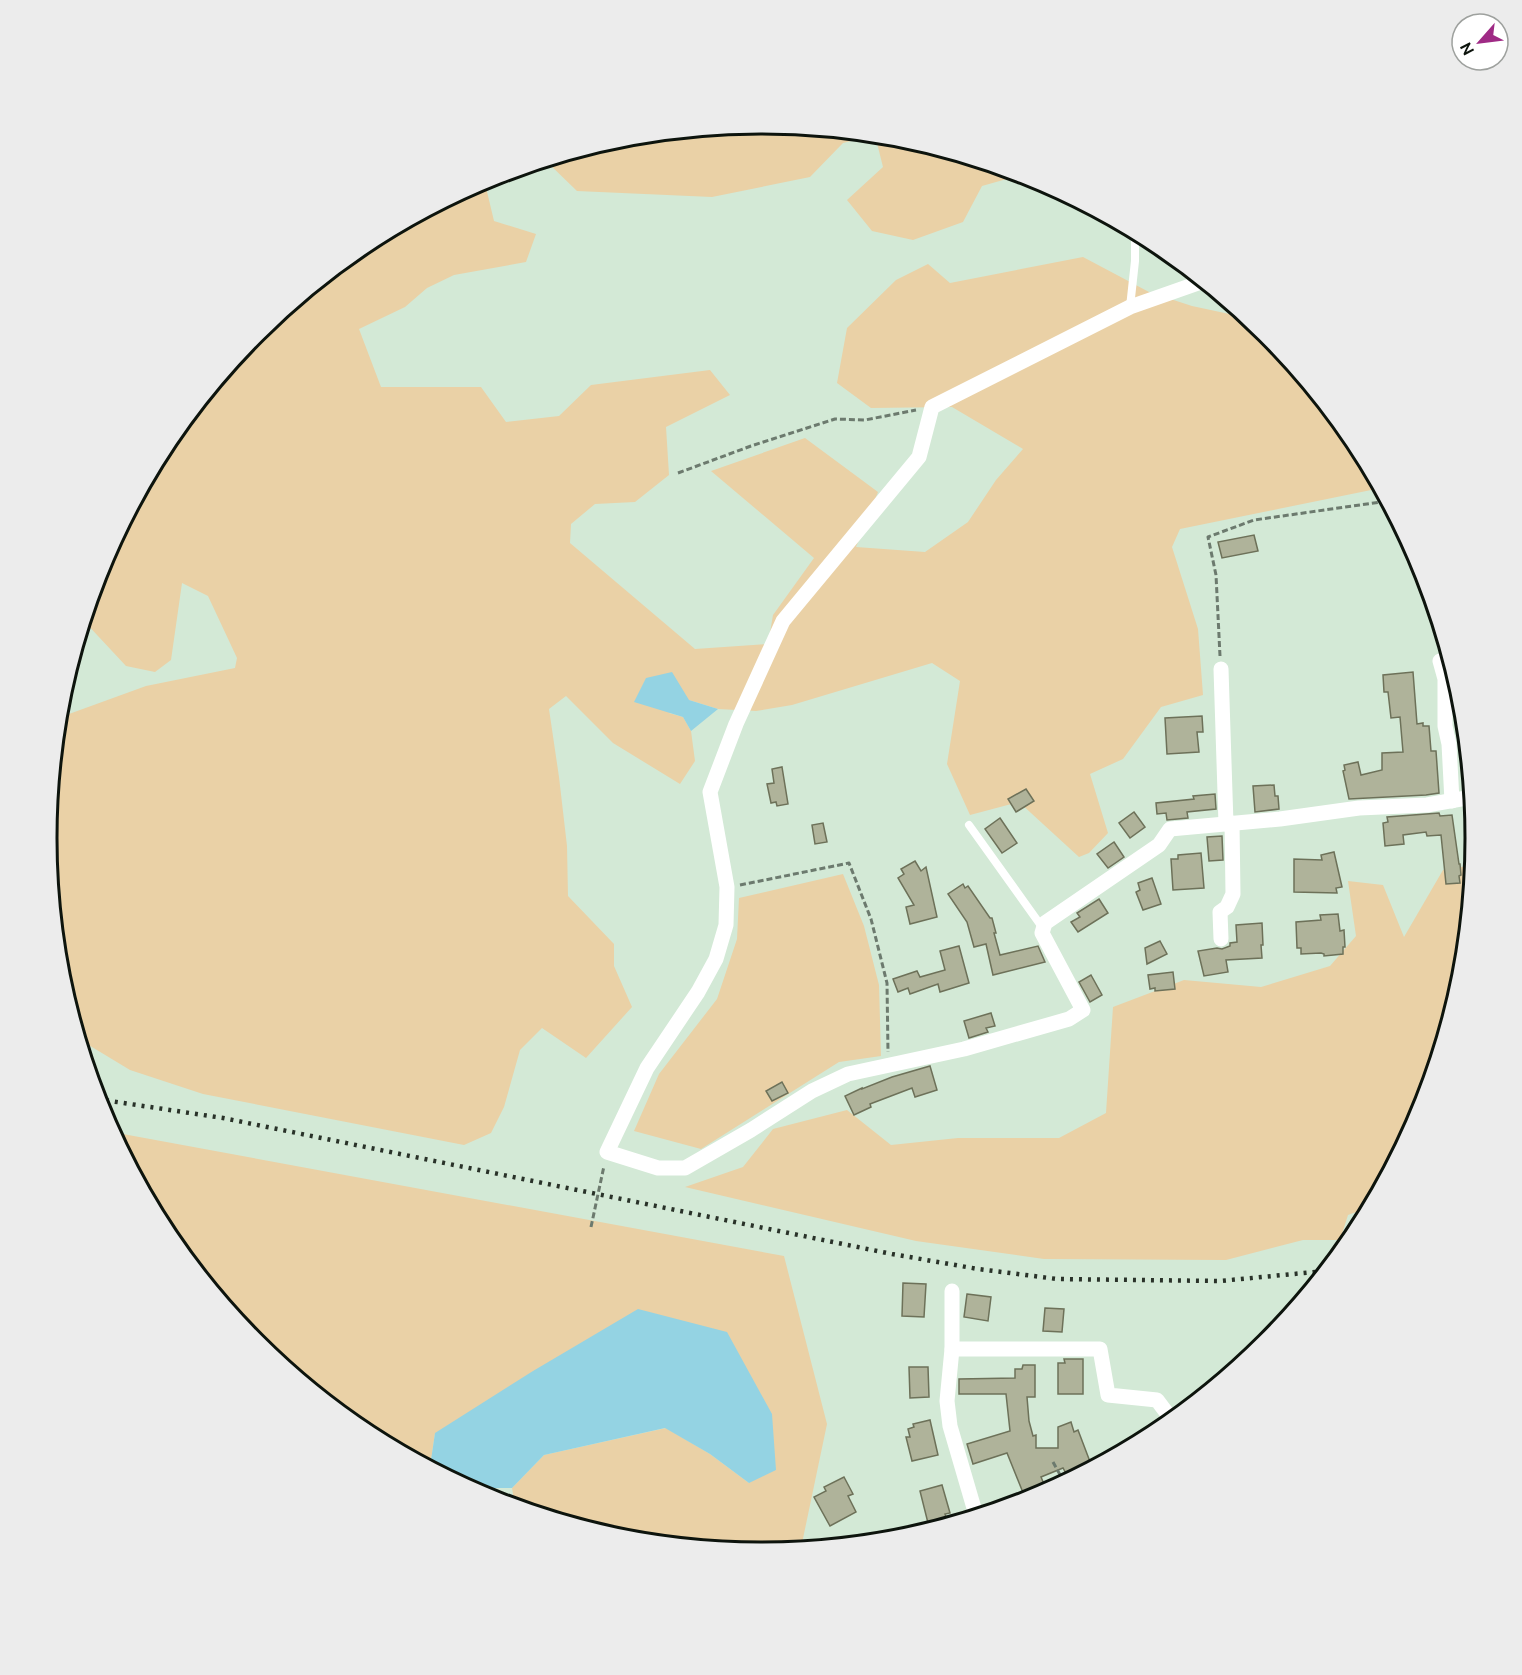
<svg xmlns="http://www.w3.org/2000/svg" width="1522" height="1675" font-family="Ubuntu,sans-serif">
	<rect width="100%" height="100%" fill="#d3e9d6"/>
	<g fill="#ead1a6">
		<polygon points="761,123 901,137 1024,174 982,186 963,222 913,240 872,231 847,200 883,167 875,135 843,143 810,177 712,197 577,191 545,160 622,137"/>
		<polygon points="484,179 494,221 536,234 526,262 454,275 427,288 405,307 359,329 381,387 481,387 506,422 559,416 591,385 710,370 730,395 666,427 669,475 635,502 595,504 571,524 570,543 695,649 768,644 773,615 814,558 711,471 805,438 878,492 856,547 925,552 968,522 996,480 1023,449 952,407 871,408 837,383 847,328 896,280 928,264 950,283 1083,257 1149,292 1192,306 1234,315 1247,316 1266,333 1355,441 1381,488 1180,529 1172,547 1198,629 1203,695 1161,707 1123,759 1090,774 1108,833 1089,853 1079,857 1019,802 970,815 947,764 960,681 932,663 792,705 756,711 718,709 689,700 669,713 683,717 691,731 695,761 680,784 613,743 566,696 549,709 559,777 567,846 568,896 614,944 614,966 632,1007 586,1058 542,1028 520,1050 504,1107 491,1133 464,1145 203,1094 130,1070 87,1044 72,1017 60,977 47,838 58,718 146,686 235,668 237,658 208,596 182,583 171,660 155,672 126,666 84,621 101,564 167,440 256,332 364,243"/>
		<polygon points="1473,865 1462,977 1421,1111 1370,1207 1348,1215 1340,1240 1303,1240 1226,1260 1044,1259 916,1241 685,1187 743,1167 773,1129 847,1110 891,1145 958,1138 1059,1138 1106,1113 1113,1007 1184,980 1261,987 1330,966 1356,936 1348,881 1383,885 1404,937 1443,870"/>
		<polygon points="843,874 864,926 879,985 881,1056 839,1062 701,1149 634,1131 659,1074 717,999 737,939 739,898"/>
		<polygon points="112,1132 784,1256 827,1424 801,1548 761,1552 621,1538 515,1506 512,1488 544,1455 666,1428 710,1454 749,1483 772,1414 435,1433 430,1467 364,1431 256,1342 167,1234"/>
	</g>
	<g fill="#94d3e3">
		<polygon points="672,672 689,700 718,709 691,731 683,717 634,702 646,678"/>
		<polygon points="638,1309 727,1332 772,1414 776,1470 749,1483 710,1454 665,1428 544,1455 512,1488 469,1488 430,1467 435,1433 533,1371"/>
	</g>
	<g fill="#afb39a" stroke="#6d7159" stroke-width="1.5">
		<polygon points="1254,535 1258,551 1222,558 1218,542"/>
		<polygon points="1413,672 1417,724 1423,723 1423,726 1429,726 1431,751 1436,751 1439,793 1426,795 1349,799 1343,771 1345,770 1344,765 1358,762 1361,775 1382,770 1382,753 1403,752 1400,717 1391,718 1388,692 1384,692 1383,675"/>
		<polygon points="1202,716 1203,732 1197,732 1199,752 1167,754 1165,718"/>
		<polygon points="782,767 788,804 777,806 776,802 771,803 767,784 774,783 772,769"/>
		<polygon points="1274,785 1275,796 1278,796 1279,809 1255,812 1253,786"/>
		<polygon points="1026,789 1034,801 1016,812 1008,799"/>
		<polygon points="1215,794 1216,809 1187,812 1188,818 1167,820 1166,813 1157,814 1156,803 1194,799 1193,796"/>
		<polygon points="1134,812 1145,827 1130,838 1119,823"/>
		<polygon points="1439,813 1440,816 1452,815 1459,864 1460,864 1461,875 1459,876 1460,883 1446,884 1441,835 1427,836 1426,832 1403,835 1404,844 1385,846 1383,823 1388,822 1387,817"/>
		<polygon points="1000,818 1017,843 1002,853 985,829"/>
		<polygon points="823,823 827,842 815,844 812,825"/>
		<polygon points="1222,836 1223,860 1209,861 1207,837"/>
		<polygon points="1114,842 1124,857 1108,868 1097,854"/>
		<polygon points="1334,852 1342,887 1336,888 1337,893 1294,892 1294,859 1322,860 1321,855"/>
		<polygon points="1201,853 1204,888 1173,890 1171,859 1178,859 1178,855"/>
		<polygon points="915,861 921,871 926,867 937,917 910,924 906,907 914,905 898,878 904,874 901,869"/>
		<polygon points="1152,878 1161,904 1143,910 1136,892 1140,890 1138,883"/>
		<polygon points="963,884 965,888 968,886 990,918 992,918 996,933 994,933 1000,955 1038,946 1045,962 993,975 986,944 974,947 967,922 948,894"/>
		<polygon points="1099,899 1108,913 1078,932 1071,922 1080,917 1077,913"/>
		<polygon points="1338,914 1340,931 1344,930 1345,947 1343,947 1343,954 1324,956 1324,954 1321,953 1301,954 1301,948 1297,948 1296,922 1321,920 1320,915"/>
		<polygon points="1262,923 1263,945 1261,945 1262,958 1226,960 1228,972 1204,976 1198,951 1217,948 1222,949 1230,946 1230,943 1237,942 1236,925"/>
		<polygon points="1160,941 1167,954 1147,964 1145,948"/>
		<polygon points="959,946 969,983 940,992 938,984 910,994 908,988 898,992 893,979 917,971 920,977 945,970 940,951"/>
		<polygon points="1173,972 1175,989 1155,991 1155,988 1150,989 1148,975"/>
		<polygon points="1091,975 1102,995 1090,1002 1079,982"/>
		<polygon points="991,1013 995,1026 986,1028 988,1032 969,1038 964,1021"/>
		<polygon points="930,1066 937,1090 915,1097 912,1088 870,1104 871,1107 854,1115 845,1096 862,1088 862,1089 892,1077"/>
		<polygon points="782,1082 788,1093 772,1101 766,1091"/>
		<polygon points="903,1283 926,1284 924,1317 902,1316"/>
		<polygon points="967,1294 991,1297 988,1321 964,1317"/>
		<polygon points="1045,1308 1064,1309 1062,1332 1043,1331"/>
		<polygon points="1064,1359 1083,1359 1083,1394 1058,1394 1058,1363 1065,1363"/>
		<polygon points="1023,1365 1035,1365 1035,1397 1027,1397 1029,1421 1033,1436 1036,1435 1036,1448 1058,1448 1058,1427 1071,1422 1074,1432 1078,1430 1092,1467 1073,1477 1072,1475 1068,1477 1063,1468 1041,1477 1047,1491 1026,1500 1007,1453 973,1464 967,1444 1010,1431 1006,1394 959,1394 959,1379 1015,1378 1015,1369 1022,1369"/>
		<polygon points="909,1367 928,1367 929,1397 910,1398"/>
		<polygon points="930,1420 938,1455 912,1461 906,1437 910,1437 908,1429 914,1427 913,1424"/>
		<polygon points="844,1477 853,1494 848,1496 856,1512 830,1526 814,1497 826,1491 824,1487"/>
		<polygon points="942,1485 950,1513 945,1514 948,1523 929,1527 920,1491"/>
	</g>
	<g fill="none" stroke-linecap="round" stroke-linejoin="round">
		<g stroke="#6c7a6e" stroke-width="3" stroke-dasharray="6 3" stroke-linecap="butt">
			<polyline points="678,473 751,446 835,419 865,420 916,410"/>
			<polyline points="1220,656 1216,575 1208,537 1254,520 1388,501"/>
			<polyline points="740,885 849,863 871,919 887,983 888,1052"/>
			<polyline points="591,1227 604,1166"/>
			<polyline points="1053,1462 1064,1482"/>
		</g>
		<g stroke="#fff" stroke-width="8">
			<polyline points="1130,307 1135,261 1135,231"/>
			<polyline points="969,825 1042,927"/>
		</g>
		<g stroke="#fff" stroke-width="15">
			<polyline points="1204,281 1130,307 932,407 919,457 783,621 736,724 710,792 727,887 726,925 716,959 698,992 647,1068 607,1152 658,1168 685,1168 751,1130 812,1091 848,1074 964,1049 1069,1019 1083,1010 1042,933 1045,923 1159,845 1170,829 1280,819 1359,808 1427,805 1472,797"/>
			<polyline points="1440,661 1445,679 1445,726 1449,744 1452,801"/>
			<polyline points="1221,669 1226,824"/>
			<polyline points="1221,939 1220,912 1227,907 1233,894 1232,823"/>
			<polyline points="952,1291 952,1349 947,1401 950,1426 976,1515"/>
			<polyline points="952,1349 1100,1349 1108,1395 1157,1400 1172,1420"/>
		</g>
		<polyline stroke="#293229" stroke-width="4.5" stroke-dasharray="3 6" stroke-linecap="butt" points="97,1099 223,1118 892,1254 978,1269 1057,1279 1220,1281 1325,1271"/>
	</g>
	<path d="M0 0H1522V1675H0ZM57 838a704 704 0 1 1 1408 0a704 704 0 1 1-1408 0Z" fill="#ececec" fill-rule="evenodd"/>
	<path fill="none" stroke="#0d140d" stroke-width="3" d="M57 838a704 704 0 1 1 1408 0a704 704 0 1 1-1408 0Z"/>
	<g transform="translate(1480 42) rotate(242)"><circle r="28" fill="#ffffff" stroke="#9ea19e" stroke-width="1.5"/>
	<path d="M0-4.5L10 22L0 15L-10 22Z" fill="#9f2a85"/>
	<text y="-9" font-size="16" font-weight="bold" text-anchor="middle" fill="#0d140d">N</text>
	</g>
</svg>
